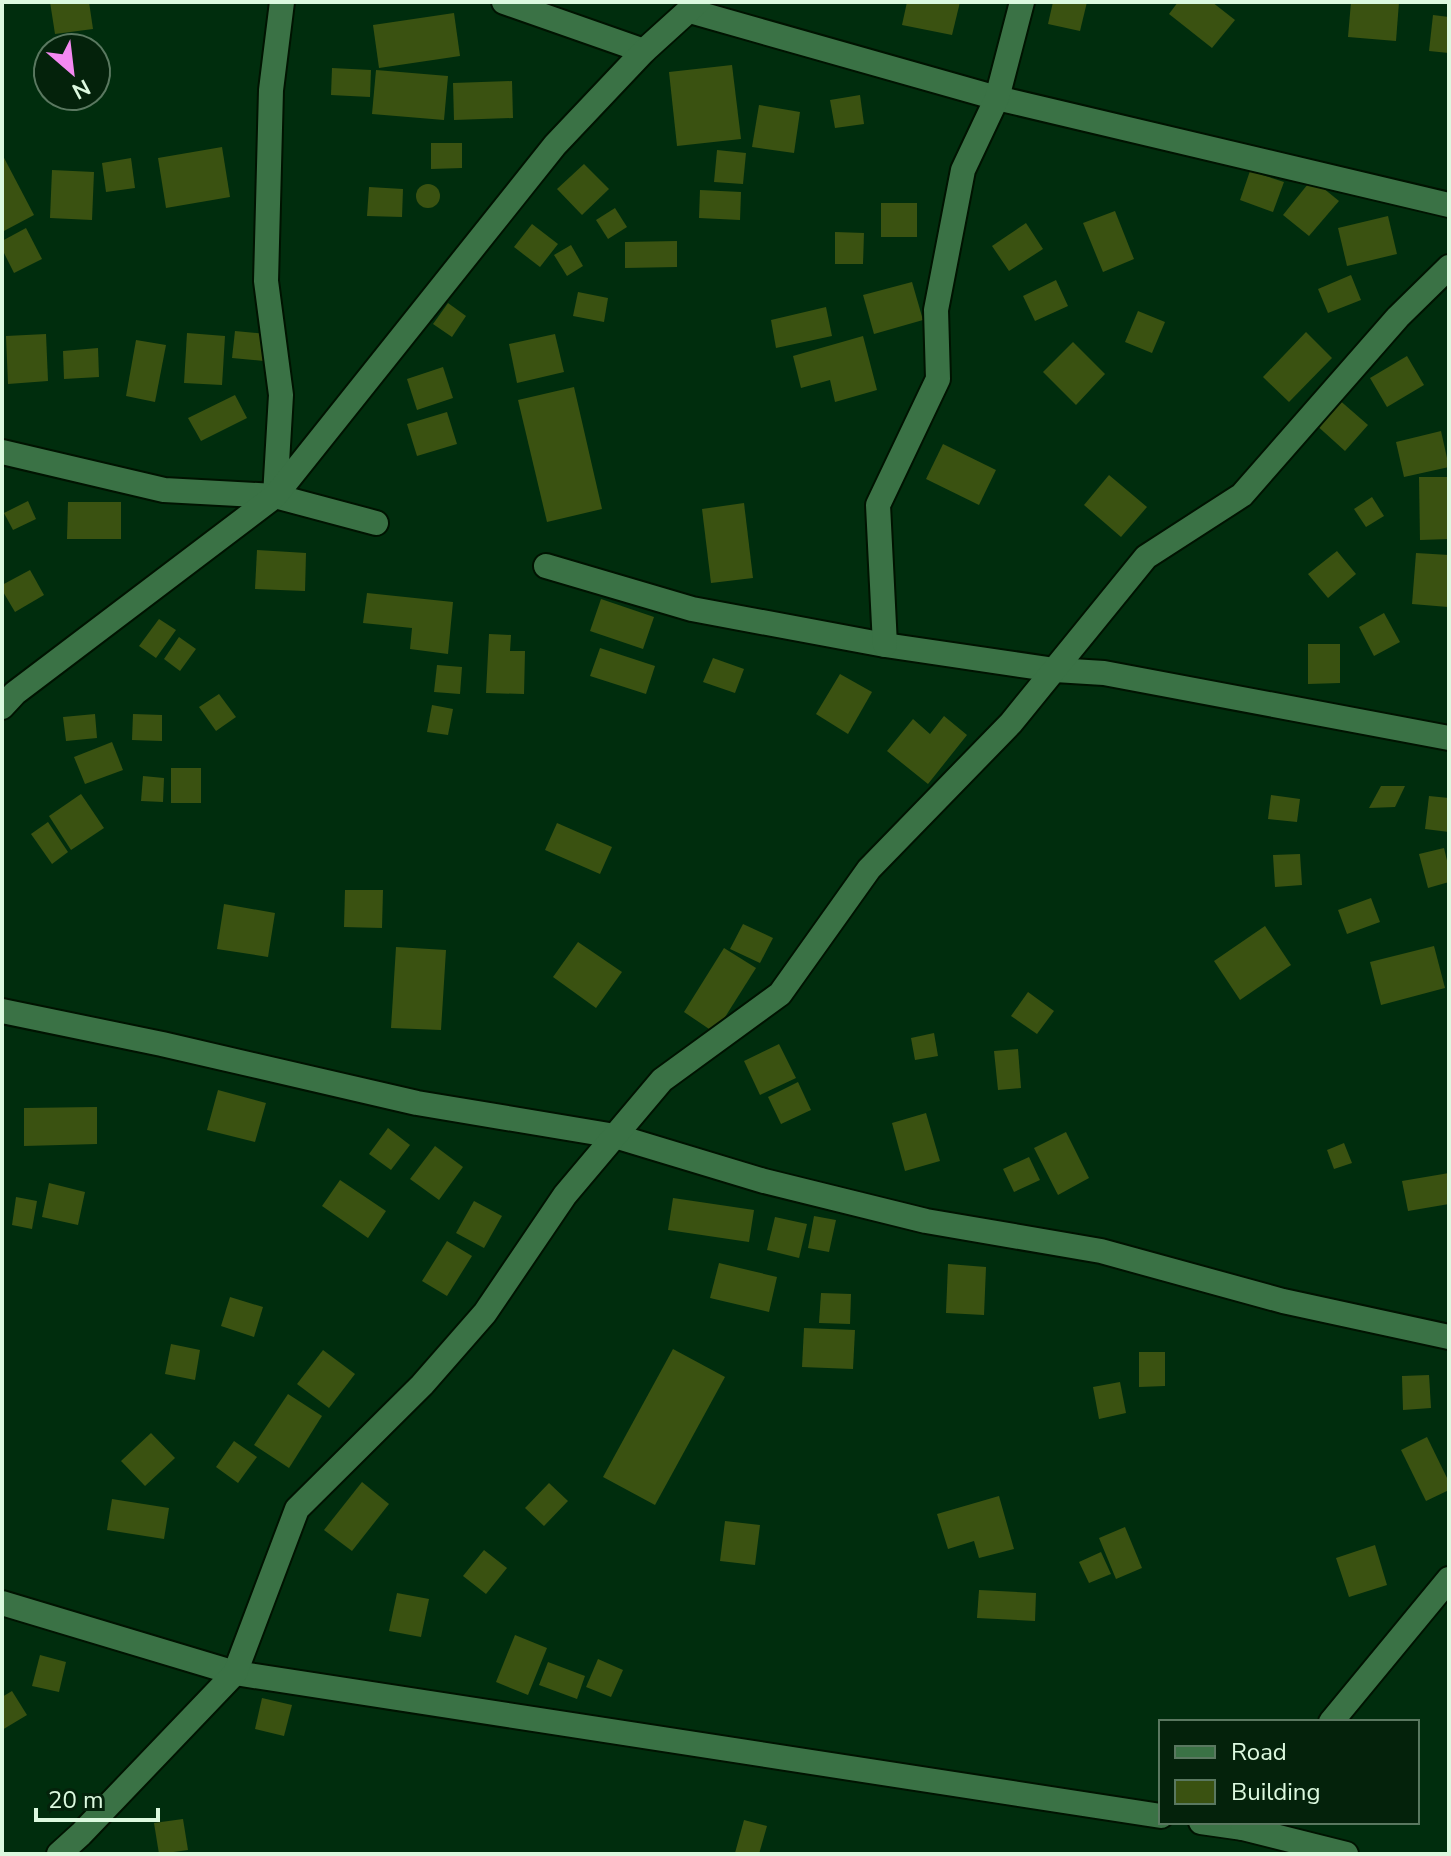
<svg xmlns="http://www.w3.org/2000/svg" width="1451" height="1856" font-family="'Nunito Sans',sans-serif">
	<rect width="100%" height="100%" fill="#002d0d"/>
	<g fill="#3a5211">
		<polygon points="50,2 89,2 93,29 55,34"/>
		<polygon points="907,2 960,2 952,35 902,25"/>
		<polygon points="1053,2 1087,2 1080,31 1048,24"/>
		<polygon points="1178,2 1212,2 1235,20 1212,48 1169,14"/>
		<polygon points="1351,2 1399,2 1396,41 1348,37"/>
		<polygon points="454,13 460,56 379,68 373,25"/>
		<polygon points="1433,15 1449,17 1449,53 1429,51"/>
		<polygon points="732,65 741,139 677,146 669,72"/>
		<polygon points="332,68 371,70 370,97 331,95"/>
		<polygon points="376,70 448,76 444,120 372,114"/>
		<polygon points="512,81 513,118 454,120 453,83"/>
		<polygon points="860,95 864,124 835,128 830,100"/>
		<polygon points="759,105 800,112 794,153 752,147"/>
		<polygon points="431,143 462,143 462,168 431,169"/>
		<polygon points="222,147 230,197 166,208 158,158"/>
		<polygon points="717,150 746,153 743,184 714,182"/>
		<polygon points="2,154 34,215 2,232"/>
		<polygon points="131,158 135,188 106,192 102,163"/>
		<polygon points="584,164 609,189 582,215 557,189"/>
		<polygon points="52,170 94,172 92,220 50,218"/>
		<polygon points="1250,171 1284,182 1273,212 1240,200"/>
		<polygon points="1312,179 1339,201 1309,236 1283,215"/>
		<circle cx="428" cy="196" r="12"/>
		<polygon points="369,187 403,189 402,217 367,216"/>
		<polygon points="700,190 741,192 740,220 699,218"/>
		<rect x="881" y="203" width="36" height="34"/>
		<polygon points="615,208 627,227 608,239 596,220"/>
		<polygon points="1115,211 1134,259 1103,272 1083,223"/>
		<polygon points="1388,216 1397,254 1347,266 1338,228"/>
		<polygon points="1026,223 1043,249 1009,271 992,246"/>
		<polygon points="532,224 558,244 540,267 514,247"/>
		<polygon points="26,228 42,259 14,273 2,249 2,241"/>
		<polygon points="835,232 864,233 863,264 835,264"/>
		<polygon points="677,241 677,267 625,268 625,242"/>
		<polygon points="571,245 583,266 567,276 554,255"/>
		<polygon points="1351,275 1361,300 1328,313 1318,289"/>
		<polygon points="1056,280 1068,306 1035,321 1023,296"/>
		<polygon points="912,282 923,320 874,334 863,295"/>
		<polygon points="578,292 608,298 604,322 573,316"/>
		<polygon points="448,303 466,316 452,337 433,324"/>
		<polygon points="826,307 832,336 776,348 771,320"/>
		<polygon points="1138,311 1165,322 1152,353 1125,342"/>
		<polygon points="235,331 267,334 264,361 232,358"/>
		<polygon points="1306,332 1332,358 1289,402 1263,377"/>
		<polygon points="187,333 225,336 222,385 184,383"/>
		<polygon points="46,334 48,381 8,384 6,336"/>
		<polygon points="555,334 564,372 517,383 509,344"/>
		<polygon points="863,336 877,390 835,402 830,380 801,388 793,356"/>
		<polygon points="136,340 166,345 155,402 126,396"/>
		<polygon points="1073,342 1105,374 1076,405 1043,372"/>
		<polygon points="98,348 99,377 64,379 63,351"/>
		<polygon points="1407,356 1424,385 1387,407 1370,378"/>
		<polygon points="443,367 453,398 417,410 407,379"/>
		<polygon points="574,387 602,509 547,522 518,400"/>
		<polygon points="235,395 247,418 201,441 188,418"/>
		<polygon points="1337,398 1368,425 1345,451 1314,423"/>
		<polygon points="447,412 457,444 417,456 407,424"/>
		<polygon points="1441,431 1449,467 1404,477 1396,442"/>
		<polygon points="943,444 996,470 979,505 926,479"/>
		<polygon points="1109,475 1147,507 1121,537 1084,505"/>
		<polygon points="1419,477 1449,477 1449,539 1420,540"/>
		<polygon points="1372,497 1384,516 1366,527 1354,509"/>
		<polygon points="28,501 36,519 13,530 4,513"/>
		<polygon points="68,502 121,502 121,539 67,539"/>
		<polygon points="744,503 753,578 711,583 702,509"/>
		<polygon points="257,550 306,553 305,591 255,589"/>
		<polygon points="1337,551 1356,574 1328,598 1308,574"/>
		<polygon points="1416,553 1449,555 1448,607 1412,604"/>
		<polygon points="30,570 44,595 15,612 2,590 2,585"/>
		<polygon points="367,593 453,602 448,654 410,649 412,628 363,623"/>
		<polygon points="601,599 654,617 643,649 590,631"/>
		<polygon points="1384,613 1400,642 1374,656 1359,627"/>
		<polygon points="159,619 176,630 156,658 139,646"/>
		<polygon points="489,634 511,635 510,651 525,651 524,694 486,693"/>
		<polygon points="179,637 196,649 180,671 164,659"/>
		<polygon points="1308,644 1340,644 1340,683 1308,684"/>
		<polygon points="600,648 655,666 646,694 590,676"/>
		<polygon points="713,658 744,669 735,693 703,682"/>
		<polygon points="437,665 462,667 460,694 434,692"/>
		<polygon points="840,674 872,692 848,734 816,714"/>
		<polygon points="219,694 236,717 216,731 199,707"/>
		<polygon points="432,705 453,709 448,735 427,732"/>
		<polygon points="95,714 97,738 66,741 63,717"/>
		<polygon points="133,714 162,715 162,741 132,740"/>
		<polygon points="944,716 967,735 928,784 887,751 913,719 930,734"/>
		<polygon points="112,742 123,770 85,784 74,757"/>
		<rect x="171" y="768" width="30" height="35"/>
		<polygon points="143,776 164,778 163,802 141,801"/>
		<polygon points="1381,786 1405,786 1395,807 1369,808"/>
		<polygon points="81,794 104,828 71,850 49,816"/>
		<polygon points="1271,795 1300,799 1297,822 1268,819"/>
		<polygon points="1429,796 1449,798 1449,832 1425,829"/>
		<polygon points="48,822 68,852 52,864 31,834"/>
		<polygon points="557,823 612,847 600,874 545,850"/>
		<polygon points="1444,848 1449,869 1449,882 1428,888 1419,854"/>
		<polygon points="1300,854 1302,885 1275,887 1273,855"/>
		<polygon points="345,890 383,890 382,928 344,927"/>
		<polygon points="1371,898 1380,922 1347,934 1338,910"/>
		<polygon points="224,904 275,913 268,957 217,949"/>
		<polygon points="743,924 773,938 760,963 730,949"/>
		<polygon points="1265,926 1291,965 1240,1000 1214,961"/>
		<polygon points="578,942 622,972 596,1008 553,977"/>
		<polygon points="1434,946 1445,988 1381,1005 1370,962"/>
		<polygon points="396,947 446,950 441,1030 391,1028"/>
		<polygon points="724,948 756,968 715,1033 684,1012"/>
		<polygon points="1028,992 1054,1011 1037,1034 1011,1016"/>
		<polygon points="934,1033 938,1056 915,1060 911,1038"/>
		<polygon points="779,1044 796,1078 760,1095 744,1061"/>
		<polygon points="1018,1049 1021,1088 998,1090 994,1051"/>
		<polygon points="798,1082 811,1110 781,1124 768,1097"/>
		<polygon points="218,1090 266,1103 255,1142 207,1130"/>
		<polygon points="97,1107 97,1144 24,1146 24,1108"/>
		<polygon points="926,1113 940,1161 905,1171 892,1123"/>
		<polygon points="388,1128 410,1145 391,1170 369,1154"/>
		<polygon points="1066,1132 1089,1178 1058,1195 1034,1148"/>
		<polygon points="1344,1143 1352,1163 1334,1169 1327,1150"/>
		<polygon points="435,1146 463,1167 439,1200 410,1179"/>
		<polygon points="1029,1157 1040,1180 1014,1192 1003,1169"/>
		<polygon points="1449,1173 1449,1204 1408,1211 1402,1181"/>
		<polygon points="340,1180 386,1211 368,1238 322,1206"/>
		<polygon points="49,1183 85,1192 78,1225 42,1217"/>
		<polygon points="16,1197 37,1201 32,1229 12,1225"/>
		<polygon points="673,1198 754,1210 749,1242 668,1230"/>
		<polygon points="474,1201 502,1216 484,1248 456,1233"/>
		<polygon points="814,1216 836,1220 829,1252 808,1248"/>
		<polygon points="775,1217 807,1224 799,1258 767,1250"/>
		<polygon points="447,1241 472,1256 447,1296 422,1281"/>
		<polygon points="719,1263 777,1277 769,1312 710,1298"/>
		<polygon points="948,1264 986,1267 984,1315 946,1313"/>
		<polygon points="821,1293 851,1294 850,1324 819,1323"/>
		<polygon points="230,1297 263,1307 254,1337 221,1326"/>
		<polygon points="804,1328 855,1330 853,1369 802,1367"/>
		<polygon points="171,1344 200,1350 195,1380 165,1374"/>
		<polygon points="673,1349 725,1377 655,1505 603,1477"/>
		<polygon points="323,1350 355,1374 329,1408 297,1384"/>
		<polygon points="1139,1352 1165,1352 1165,1386 1139,1387"/>
		<polygon points="1429,1375 1431,1408 1403,1410 1402,1376"/>
		<polygon points="1120,1382 1126,1413 1099,1419 1093,1387"/>
		<polygon points="288,1394 322,1416 289,1468 254,1445"/>
		<polygon points="151,1433 175,1458 145,1486 121,1461"/>
		<polygon points="1427,1437 1449,1482 1449,1490 1426,1501 1401,1450"/>
		<polygon points="234,1441 257,1457 238,1483 216,1467"/>
		<polygon points="362,1482 389,1504 352,1551 324,1530"/>
		<polygon points="549,1483 568,1501 544,1526 525,1508"/>
		<polygon points="999,1496 1014,1549 979,1558 974,1541 948,1549 937,1514"/>
		<polygon points="112,1499 169,1508 164,1539 107,1530"/>
		<polygon points="725,1521 760,1525 755,1565 720,1561"/>
		<polygon points="1125,1527 1142,1568 1116,1579 1099,1538"/>
		<polygon points="1375,1545 1387,1585 1349,1597 1336,1558"/>
		<polygon points="484,1550 507,1568 486,1594 463,1576"/>
		<polygon points="1101,1552 1111,1574 1089,1583 1079,1562"/>
		<polygon points="979,1590 1036,1593 1035,1621 977,1618"/>
		<polygon points="397,1593 429,1599 421,1637 389,1631"/>
		<polygon points="515,1635 547,1648 528,1695 496,1682"/>
		<polygon points="40,1655 66,1662 59,1692 32,1686"/>
		<polygon points="598,1659 623,1670 611,1697 586,1687"/>
		<polygon points="548,1662 585,1676 577,1699 539,1685"/>
		<polygon points="12,1691 27,1715 2,1730 2,1697"/>
		<polygon points="262,1698 292,1705 284,1736 255,1729"/>
		<polygon points="183,1819 188,1850 159,1854 154,1823"/>
		<polygon points="744,1820 767,1826 759,1854 735,1853"/>
	</g>
	<g fill="none" stroke-linecap="round" stroke-linejoin="round">
		<defs>
			<g id="minor">
				<polyline points="282,2 271,90 266,281 281,395 275,496 376,523"/>
				<polyline points="504,2 644,51"/>
				<polyline points="690,11 997,98 1449,205"/>
				<polyline points="2,452 164,490 275,496"/>
				<polyline points="546,566 692,609 885,645 1055,670 1104,673 1449,738"/>
				<polyline points="885,645 878,505 938,379 936,310 963,170 997,98 1022,2"/>
				<polyline points="2,707 15,693 275,496 555,145 644,51 698,2"/>
				<polyline points="2,1011 162,1044 417,1103 615,1136 764,1181 926,1221 1101,1251 1283,1301 1449,1337"/>
				<polyline points="2,1603 235,1673 1161,1816"/>
				<polyline points="1331,1722 1449,1579"/>
				<polyline points="1201,1822 1243,1828 1248,1822"/>
				<polyline points="1243,1828 1346,1854"/>
				<polyline points="59,1854 81,1834 235,1673 297,1509 422,1385 485,1313 565,1195 662,1080 780,994 869,869 1011,723 1146,557 1242,495 1398,317 1449,267"/>
			</g>
		</defs>
		<use href="#minor" stroke="#001301" stroke-width="28"/>
		<use href="#minor" stroke="#3a7245" stroke-width="24"/>
	</g>
	<rect width="1451" height="1856" fill="none" stroke="#dcf9df" stroke-width="8"/>
	<rect x="1159" y="1720" width="260" height="104" fill="#04220b" stroke="#5a7860" stroke-width="2"/>
	<rect x="1175" y="1746" width="40" height="12" fill="#3a7245" stroke="#5a7860" stroke-width="2"/>
	<text x="1231" y="1760" font-size="24" fill="#dcf9df">Road</text>
	<rect x="1175" y="1780" width="40" height="24" fill="#3a5211" stroke="#5a7860" stroke-width="2"/>
	<text x="1231" y="1800" font-size="24" fill="#dcf9df">Building</text>
	<g transform="translate(72 72) rotate(152)"><circle r="38" fill="#04220b" stroke="#5a7860" stroke-width="2"/>
	<path d="M0-6L14 30L0 20L-14 30Z" fill="#f489f1"/>
	<text y="-12" font-size="22" font-weight="bold" text-anchor="middle" fill="#dcf9df">N</text>
	</g>
	<path d="M36 1808v12h122v-12" fill="none" stroke="#dcf9df" stroke-width="4"/>
	<text x="48" y="1808" font-size="24" fill="#dcf9df" stroke="#04220b" stroke-width="6" paint-order="stroke">20 m</text>
</svg>
